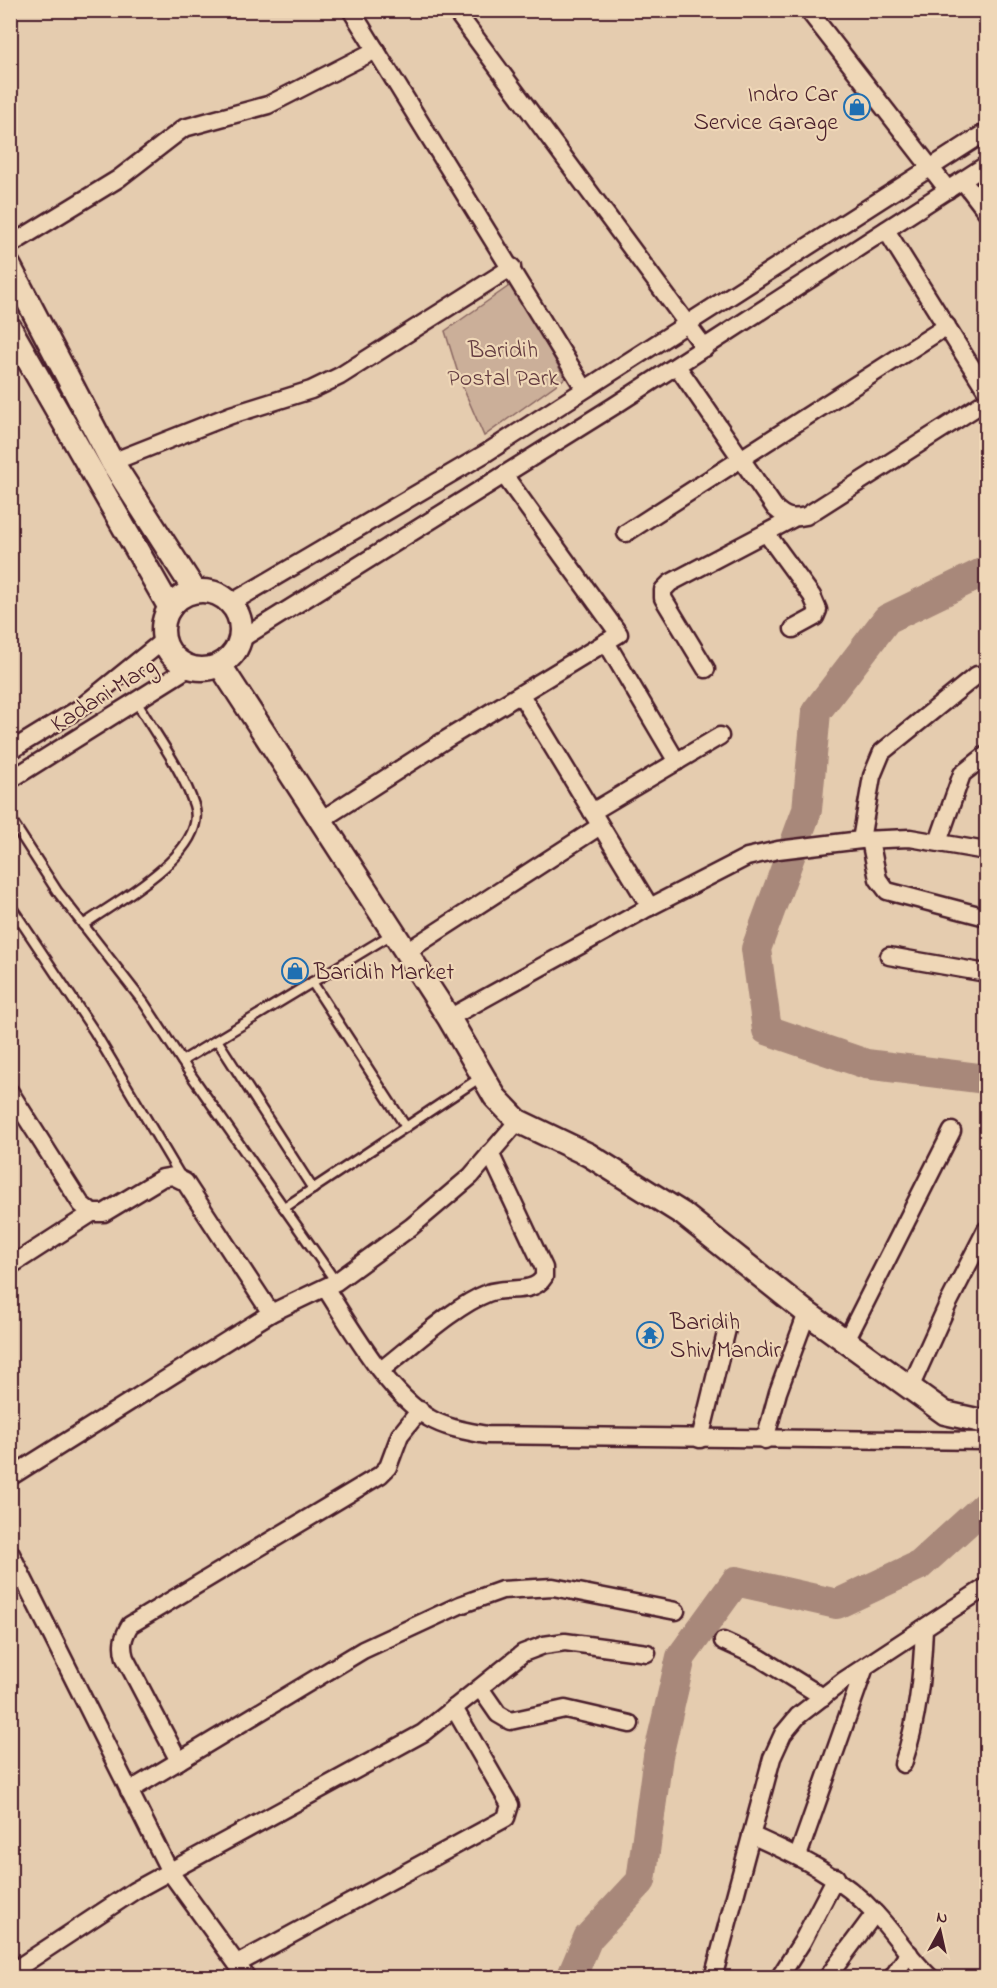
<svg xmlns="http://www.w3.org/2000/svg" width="997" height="1988" font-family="'Indie Flower',sans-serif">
	<rect width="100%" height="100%" fill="#e5ccaf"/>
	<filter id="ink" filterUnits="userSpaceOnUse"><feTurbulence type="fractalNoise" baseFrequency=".0167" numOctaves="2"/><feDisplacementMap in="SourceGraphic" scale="12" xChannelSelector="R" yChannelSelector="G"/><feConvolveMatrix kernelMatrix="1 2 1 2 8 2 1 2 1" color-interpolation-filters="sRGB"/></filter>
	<g filter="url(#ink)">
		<polygon fill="#cbaf99" stroke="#8a6762" stroke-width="1.5" points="512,284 565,378 484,436 461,383 445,331"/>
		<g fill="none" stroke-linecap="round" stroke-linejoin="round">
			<g stroke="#a8887a" stroke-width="30">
				<polyline points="986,571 887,619 816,712 807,810 756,949 767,1030 866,1064 986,1079"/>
				<polyline points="571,1978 588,1938 641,1881 658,1756 681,1657 736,1581 837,1604 920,1565 986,1505"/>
			</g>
			<defs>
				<g id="lane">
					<polyline points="10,818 57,891 144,1003 189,1072 336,1282"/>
					<polyline points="10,905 94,1031 181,1177"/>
					<path d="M83 925C115 902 210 852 194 805 182 769 155 734 136 701"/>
					<polyline points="312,982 406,1127"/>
					<polyline points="217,1040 313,1189"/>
					<polyline points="182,1061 392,934"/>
					<polyline points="284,1208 481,1077"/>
				</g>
				<g id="street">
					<polyline points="351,10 584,388"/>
					<polyline points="455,10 705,348"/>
					<polyline points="808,10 948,190"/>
					<polyline points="963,181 986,211"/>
					<polyline points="886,230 986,390"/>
					<polyline points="10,245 118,179 184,128 268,105 376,50"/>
					<path d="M677 366 775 508C786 518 791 519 806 516L986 401"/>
					<polyline points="112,462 231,415 311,390 340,376 512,267"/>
					<polyline points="626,533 947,326"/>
					<polyline points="766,533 812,596 818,610 815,617 793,629"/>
					<polyline points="231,603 486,453 986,132"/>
					<polyline points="241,639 614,406 986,165"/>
					<polyline points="606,642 677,762"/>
					<polyline points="706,669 663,598 663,590 670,583 792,519"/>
					<polyline points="521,695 650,907"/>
					<polyline points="10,751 80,708 164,640"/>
					<polyline points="10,780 190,667"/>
					<polyline points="592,812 720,736"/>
					<polyline points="321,820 445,740 619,634 504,475"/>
					<polyline points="861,840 872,776 882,752 977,675"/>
					<polyline points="870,840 878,879 887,891 986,917"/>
					<polyline points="938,842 962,774 986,755"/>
					<polyline points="406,952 600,826"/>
					<polyline points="889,956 986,973"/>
					<polyline points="449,1018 644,910 747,857 778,850 861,840 910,838 986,851"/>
					<polyline points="10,1092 81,1204 92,1213 104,1213 162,1178 173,1176 185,1182 271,1313"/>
					<polyline points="10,1266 92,1213"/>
					<path d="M326 1289C353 1331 386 1391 429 1418 446 1428 466 1431 486 1435L986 1441"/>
					<polyline points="846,1341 952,1131"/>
					<path d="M381 1370C411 1347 454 1306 488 1293 506 1286 533 1295 544 1277V1268L490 1153"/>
					<polyline points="910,1388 948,1304 986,1230"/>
					<polyline points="700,1439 727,1329"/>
					<polyline points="765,1440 778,1392 807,1313"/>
					<polyline points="10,1477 271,1313 336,1282 411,1227 471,1176 518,1121"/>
					<polyline points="10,1552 170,1872 247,1978"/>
					<polyline points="723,1641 760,1658 823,1697"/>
					<polyline points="480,1688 498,1714 510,1721 565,1709 630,1724"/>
					<path d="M179 1761 125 1658C121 1645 123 1637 130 1625L380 1475 388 1467 400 1435 420 1410"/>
					<path d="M903 1764C918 1719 922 1676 924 1628"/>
					<polyline points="129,1791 363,1650 460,1605 502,1590 553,1587 676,1611"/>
					<path d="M751 1835C798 1856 841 1876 876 1914 895 1934 910 1959 931 1978"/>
					<polyline points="798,1856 865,1667"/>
					<polyline points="237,1964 506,1818 510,1805 454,1708"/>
					<polyline points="10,1973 134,1891 423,1733 523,1653 544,1645 565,1642 647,1653"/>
					<polyline points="713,1978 772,1758 783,1734 798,1716 843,1681 986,1587"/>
					<polyline points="779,1978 802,1942 836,1877"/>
					<polyline points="827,1978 875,1913"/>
					<polyline points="892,1978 909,1953"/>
				</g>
				<g id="secondary">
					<polyline points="10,267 112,462 195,591"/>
					<polyline points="10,328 170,608"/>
					<circle cx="202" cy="630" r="39"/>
					<polyline points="220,665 449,1018 495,1097 518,1121 589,1155 683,1214 807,1313 945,1413 986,1422"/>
				</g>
			</defs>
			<use href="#lane" stroke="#4a1f2b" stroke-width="13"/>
			<use href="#street" stroke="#4a1f2b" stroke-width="21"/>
			<use href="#secondary" stroke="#4a1f2b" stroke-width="27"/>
			<use href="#lane" stroke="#efd7b7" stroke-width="8"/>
			<use href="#street" stroke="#efd7b7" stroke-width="16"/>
			<use href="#secondary" stroke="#efd7b7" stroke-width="22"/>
		</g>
	</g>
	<defs>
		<symbol id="shop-ring" viewBox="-11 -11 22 22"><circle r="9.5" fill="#efd7b7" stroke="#1f6fb2" stroke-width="1.5"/><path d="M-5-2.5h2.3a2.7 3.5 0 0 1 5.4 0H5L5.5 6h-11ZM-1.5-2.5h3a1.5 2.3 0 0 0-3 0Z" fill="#1f6fb2"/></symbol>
		<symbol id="temple-ring" viewBox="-11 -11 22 22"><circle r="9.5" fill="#efd7b7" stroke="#1f6fb2" stroke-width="1.5"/><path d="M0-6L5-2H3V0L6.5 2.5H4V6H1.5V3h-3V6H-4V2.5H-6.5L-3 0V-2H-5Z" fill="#1f6fb2"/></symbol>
	</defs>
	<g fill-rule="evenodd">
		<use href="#shop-ring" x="842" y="92" width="30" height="30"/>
		<use href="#shop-ring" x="280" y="956" width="30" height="30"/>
		<use href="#temple-ring" x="635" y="1320" width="30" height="30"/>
	</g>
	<g text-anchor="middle" stroke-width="4.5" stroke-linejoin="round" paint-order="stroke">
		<g font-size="24" fill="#4a1f2b" stroke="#efd7b7" text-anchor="start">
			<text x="838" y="101" text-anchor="end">Indro Car<tspan x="838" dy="28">Service Garage</tspan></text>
			<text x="314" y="979">Baridih Market</text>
			<text x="670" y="1329">Baridih<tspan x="670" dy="28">Shiv Mandir</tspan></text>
		</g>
		<g font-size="24" fill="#643c41" stroke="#efd7b7">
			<text x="503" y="357">Baridih<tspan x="503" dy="28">Postal Park</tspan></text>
		</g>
		<g font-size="24" fill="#4a1f2b" stroke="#efd7b7">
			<text transform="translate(103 694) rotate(-32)" y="8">Kadani Marg</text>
		</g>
	</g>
	<rect width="997" height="1988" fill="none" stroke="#efd7b7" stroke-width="36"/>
	<rect x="18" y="18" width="961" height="1952" fill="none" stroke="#4a1f2b" stroke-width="2" filter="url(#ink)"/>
	<g transform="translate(940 1931) rotate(8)" stroke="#efd7b7" stroke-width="4.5" paint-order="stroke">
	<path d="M0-4.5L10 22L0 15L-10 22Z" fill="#4a1f2b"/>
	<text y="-9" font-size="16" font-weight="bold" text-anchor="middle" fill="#4a1f2b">N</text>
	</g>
</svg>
